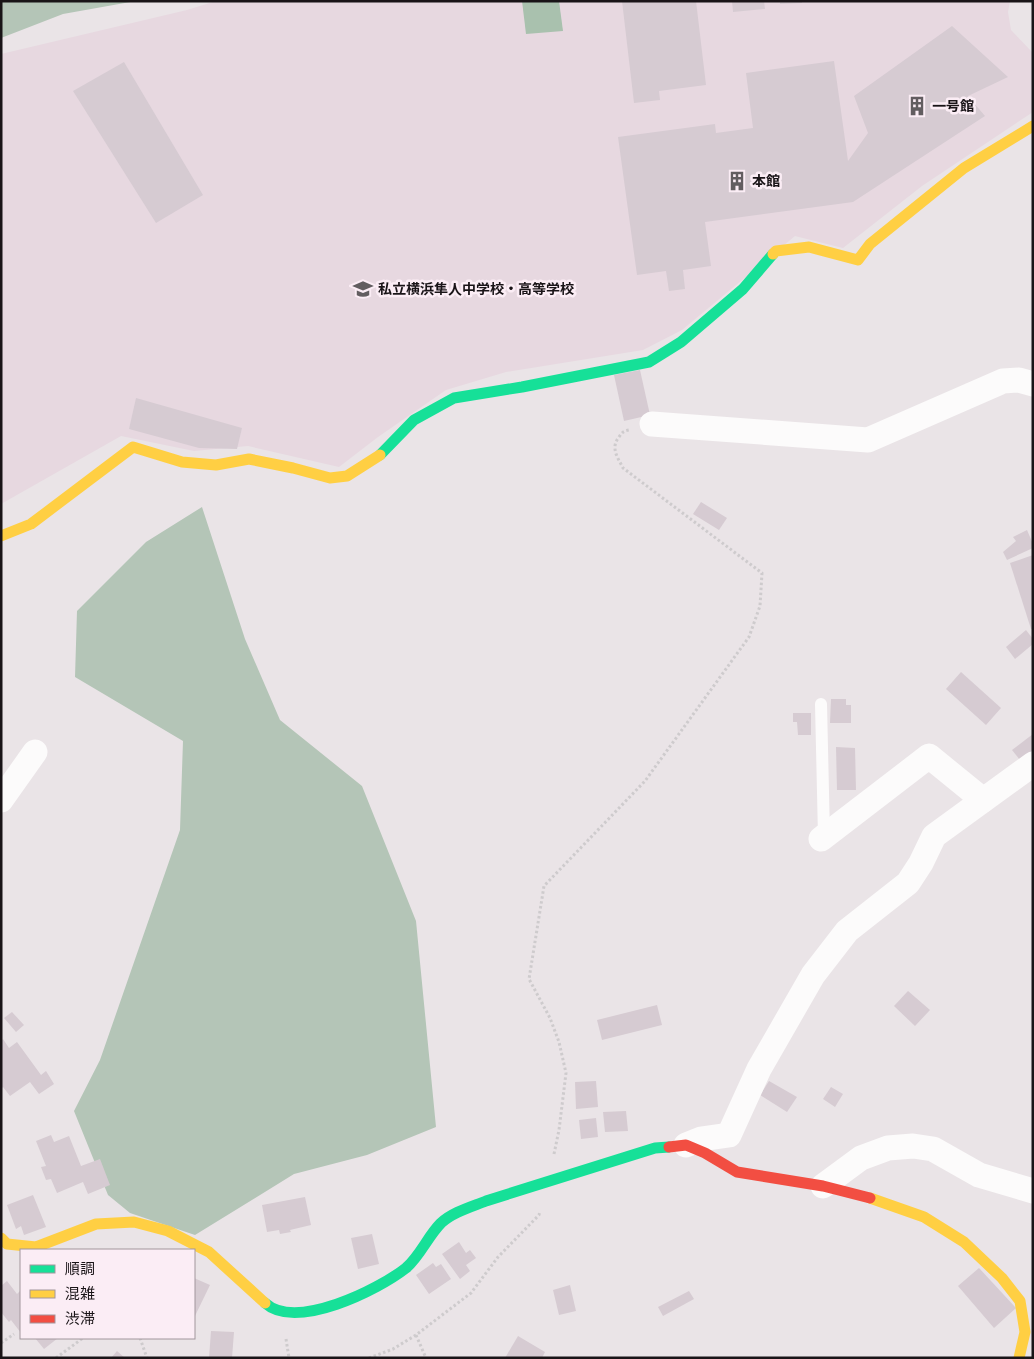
<svg xmlns="http://www.w3.org/2000/svg" width="1034" height="1359" font-family="Barlow,'Noto Sans JP',sans-serif">
	<rect width="100%" height="100%" fill="#eae4e7"/>
	<polygon fill="#e7d8e0" points="216,1 1010,1 1008,12 1011,30 1033,53 1033,112 922,186 843,248 795,236 682,330 643,350 506,372 446,390 378,437 339,467 248,446 194,451 121,436 1,504 1,54 187,10"/>
	<g fill="#b4c5b7">
		<polygon points="1,1 136,1 63,14 1,38"/>
		<polygon points="202,507 245,639 280,720 362,786 416,921 436,1127 367,1155 294,1174 195,1235 130,1213 108,1195 74,1111 100,1060 180,830 183,741 75,677 77,611 146,542"/>
	</g>
	<polygon fill="#a9c1ae" points="522,1 559,1 563,31 526,34"/>
	<g fill="#d6cbd2">
		<polygon points="622,1 696,1 706,85 659,91 660,100 634,103"/>
		<polygon points="732,1 764,1 765,9 733,12"/>
		<polygon points="780,1 802,1 802,3 780,4"/>
		<polygon points="952,26 1008,77 968,96 985,116 853,202 705,222 711,266 683,270 685,289 669,291 666,271 637,275 618,137 715,124 716,133 753,128 746,73 834,61 848,161 868,133 854,96"/>
		<polygon points="124,62 203,195 156,223 73,91"/>
		<polygon points="640,370 650,415 624,421 614,375"/>
		<polygon points="136,398 242,428 237,449 199,448 129,429"/>
		<polygon points="701,502 727,518 719,530 693,514"/>
		<polygon points="1027,530 1033,544 1033,548 1007,560 1003,552 1016,541 1013,537"/>
		<polygon points="1033,555 1033,629 1031,629 1010,563"/>
		<polygon points="1026,630 1033,639 1033,644 1015,659 1006,647"/>
		<polygon points="961,672 1001,708 986,725 946,689"/>
		<polygon points="831,699 846,699 846,705 851,705 851,723 830,723"/>
		<polygon points="793,713 811,713 811,735 798,735 797,722 793,722"/>
		<polygon points="1033,734 1033,750 1020,760 1012,750"/>
		<polygon points="836,747 855,748 856,790 837,790"/>
		<polygon points="908,991 930,1010 915,1026 894,1006"/>
		<polygon points="657,1005 662,1025 602,1040 597,1020"/>
		<polygon points="12,1012 24,1025 16,1032 4,1018"/>
		<polygon points="3,1039 9,1048 17,1042 41,1075 46,1071 54,1084 39,1094 30,1082 10,1096 3,1087 1,1089 1,1041"/>
		<polygon points="596,1081 598,1107 576,1109 575,1082"/>
		<polygon points="769,1081 797,1097 787,1112 760,1095"/>
		<polygon points="831,1087 843,1094 835,1107 823,1099"/>
		<polygon points="626,1111 628,1131 605,1132 603,1112"/>
		<polygon points="596,1118 598,1137 581,1139 579,1120"/>
		<polygon points="51,1135 54,1142 69,1136 81,1166 100,1159 110,1185 88,1194 83,1182 57,1193 51,1179 46,1180 41,1167 46,1166 36,1141"/>
		<polygon points="33,1195 46,1227 24,1235 21,1226 16,1229 7,1205"/>
		<polygon points="305,1197 311,1225 290,1230 291,1232 280,1234 279,1230 267,1232 262,1205"/>
		<polygon points="372,1234 379,1264 358,1269 351,1238"/>
		<polygon points="459,1242 466,1253 470,1250 476,1258 466,1265 470,1271 460,1279 442,1254"/>
		<polygon points="433,1263 436,1267 441,1264 451,1279 429,1294 416,1275"/>
		<polygon points="979,1268 1016,1308 994,1328 958,1286"/>
		<polygon points="194,1278 210,1285 194,1318"/>
		<polygon points="7,1281 17,1294 21,1290 21,1333 11,1320 9,1322 1,1312 1,1286"/>
		<polygon points="570,1285 576,1311 559,1315 553,1290"/>
		<polygon points="689,1291 694,1299 663,1316 658,1307"/>
		<polygon points="211,1331 234,1332 232,1358 209,1358"/>
		<polygon points="518,1336 545,1352 542,1358 505,1358"/>
		<polygon points="35,1338 58,1338 44,1349"/>
		<polygon points="117,1351 125,1358 111,1358"/>
	</g>
	<g fill="none" stroke-linecap="round" stroke-linejoin="round">
		<g stroke="#cecbcd" stroke-width="3" stroke-dasharray="2.5 2.5" stroke-linecap="butt">
			<path d="M554 1154 559 1130 566 1073 559 1042 550 1018 529 979 544 886 645 781 749 637 760 606 762 573 623 468C618 458 610 448 619 437 622 432 624 431 629 430"/>
			<polyline points="416,1335 426,1358"/>
			<polyline points="140,1338 147,1358"/>
			<polyline points="286,1339 289,1358"/>
			<polyline points="1,1343 14,1334"/>
			<polyline points="56,1358 83,1338"/>
			<polyline points="369,1358 393,1349 416,1335 471,1293 498,1257 539,1215 540,1211"/>
		</g>
		<polyline stroke="#fcfbfb" stroke-width="12" points="821,704 824,836"/>
		<g stroke="#fcfbfb" stroke-width="25">
			<polyline points="652,424 868,440 1003,381 1019,380 1033,384"/>
			<polyline points="1,800 35,752"/>
			<polyline points="821,839 929,756 983,800"/>
			<polyline points="686,1145 701,1139 729,1135 759,1069 813,975 847,931 908,883 921,863 934,836 1033,764"/>
			<polyline points="823,1186 861,1158 888,1148 913,1146 933,1149 979,1175 1033,1191"/>
		</g>
		<g stroke="#16e098" stroke-width="11">
			<polyline points="380,455 414,420 454,398 522,387 649,362 681,342 743,289 773,254"/>
			<path d="M265 1303C296 1331 378 1290 406 1268 420 1256 428 1236 441 1223 453 1212 471 1207 486 1201L655 1148 669 1147"/>
		</g>
		<g stroke="#ffcf43" stroke-width="11">
			<polyline points="773,254 776,251 809,247 858,260 870,244 964,168 1033,126"/>
			<polyline points="1,536 31,524 133,447 182,462 216,465 249,459 293,468 330,478 347,476 380,455"/>
			<polyline points="870,1198 924,1217 964,1242 1002,1278 1020,1301 1025,1332 1019,1358"/>
			<polyline points="1,1238 7,1244 36,1247 96,1224 134,1222 168,1231 209,1252 265,1303"/>
		</g>
		<polyline stroke="#f24e42" stroke-width="11" points="669,1147 686,1145 705,1153 737,1172 823,1186 870,1198"/>
	</g>
	<defs>
		<symbol id="building-bare" viewBox="-9 -9 18 18"><path d="M-4-6H4V6H1V3H-1V6H-4ZM-2.5-4.3h1.7v1.8h-1.7ZM.8-4.3h1.7v1.8H.8ZM-2.5-1h1.7V.8h-1.7ZM.8-1h1.7V.8H.8Z" fill="#625d60" stroke="#fbedf5" stroke-width="2.5" paint-order="stroke"/></symbol>
		<symbol id="school-bare" viewBox="-9 -9 18 18"><path d="M0-5L7-2L0 1L-7-2ZM-4 1L0 2.5L4 1V4Q0 6-4 4Z" fill="#625d60" stroke="#fbedf5" stroke-width="2.5" paint-order="stroke"/></symbol>
	</defs>
	<g fill-rule="evenodd">
		<use href="#building-bare" x="903" y="92" width="28" height="28"/>
		<use href="#building-bare" x="723" y="167" width="28" height="28"/>
		<use href="#school-bare" x="349" y="275" width="28" height="28"/>
	</g>
	<g text-anchor="middle" stroke-width="5" stroke-linejoin="round" paint-order="stroke">
		<g font-size="14" font-weight="bold" fill="#191417" stroke="#fbedf5" text-anchor="start">
			<text x="932" y="111">一号館</text>
			<text x="752" y="186">本館</text>
			<text x="378" y="294">私立横浜隼人中学校・高等学校</text>
		</g>
	</g>
	<rect width="1034" height="1359" fill="none" stroke="#191417" stroke-width="5"/>
	<rect x="20" y="1249" width="175" height="90" fill="#fbedf5" stroke="#a1969c"/>
	<rect x="30" y="1265" width="25" height="8" fill="#16e098" stroke="#a1969c"/>
	<text x="65" y="1274" font-size="15" fill="#191417">順調</text>
	<rect x="30" y="1290" width="25" height="8" fill="#ffcf43" stroke="#a1969c"/>
	<text x="65" y="1299" font-size="15" fill="#191417">混雑</text>
	<rect x="30" y="1315" width="25" height="8" fill="#f24e42" stroke="#a1969c"/>
	<text x="65" y="1324" font-size="15" fill="#191417">渋滞</text>
</svg>
